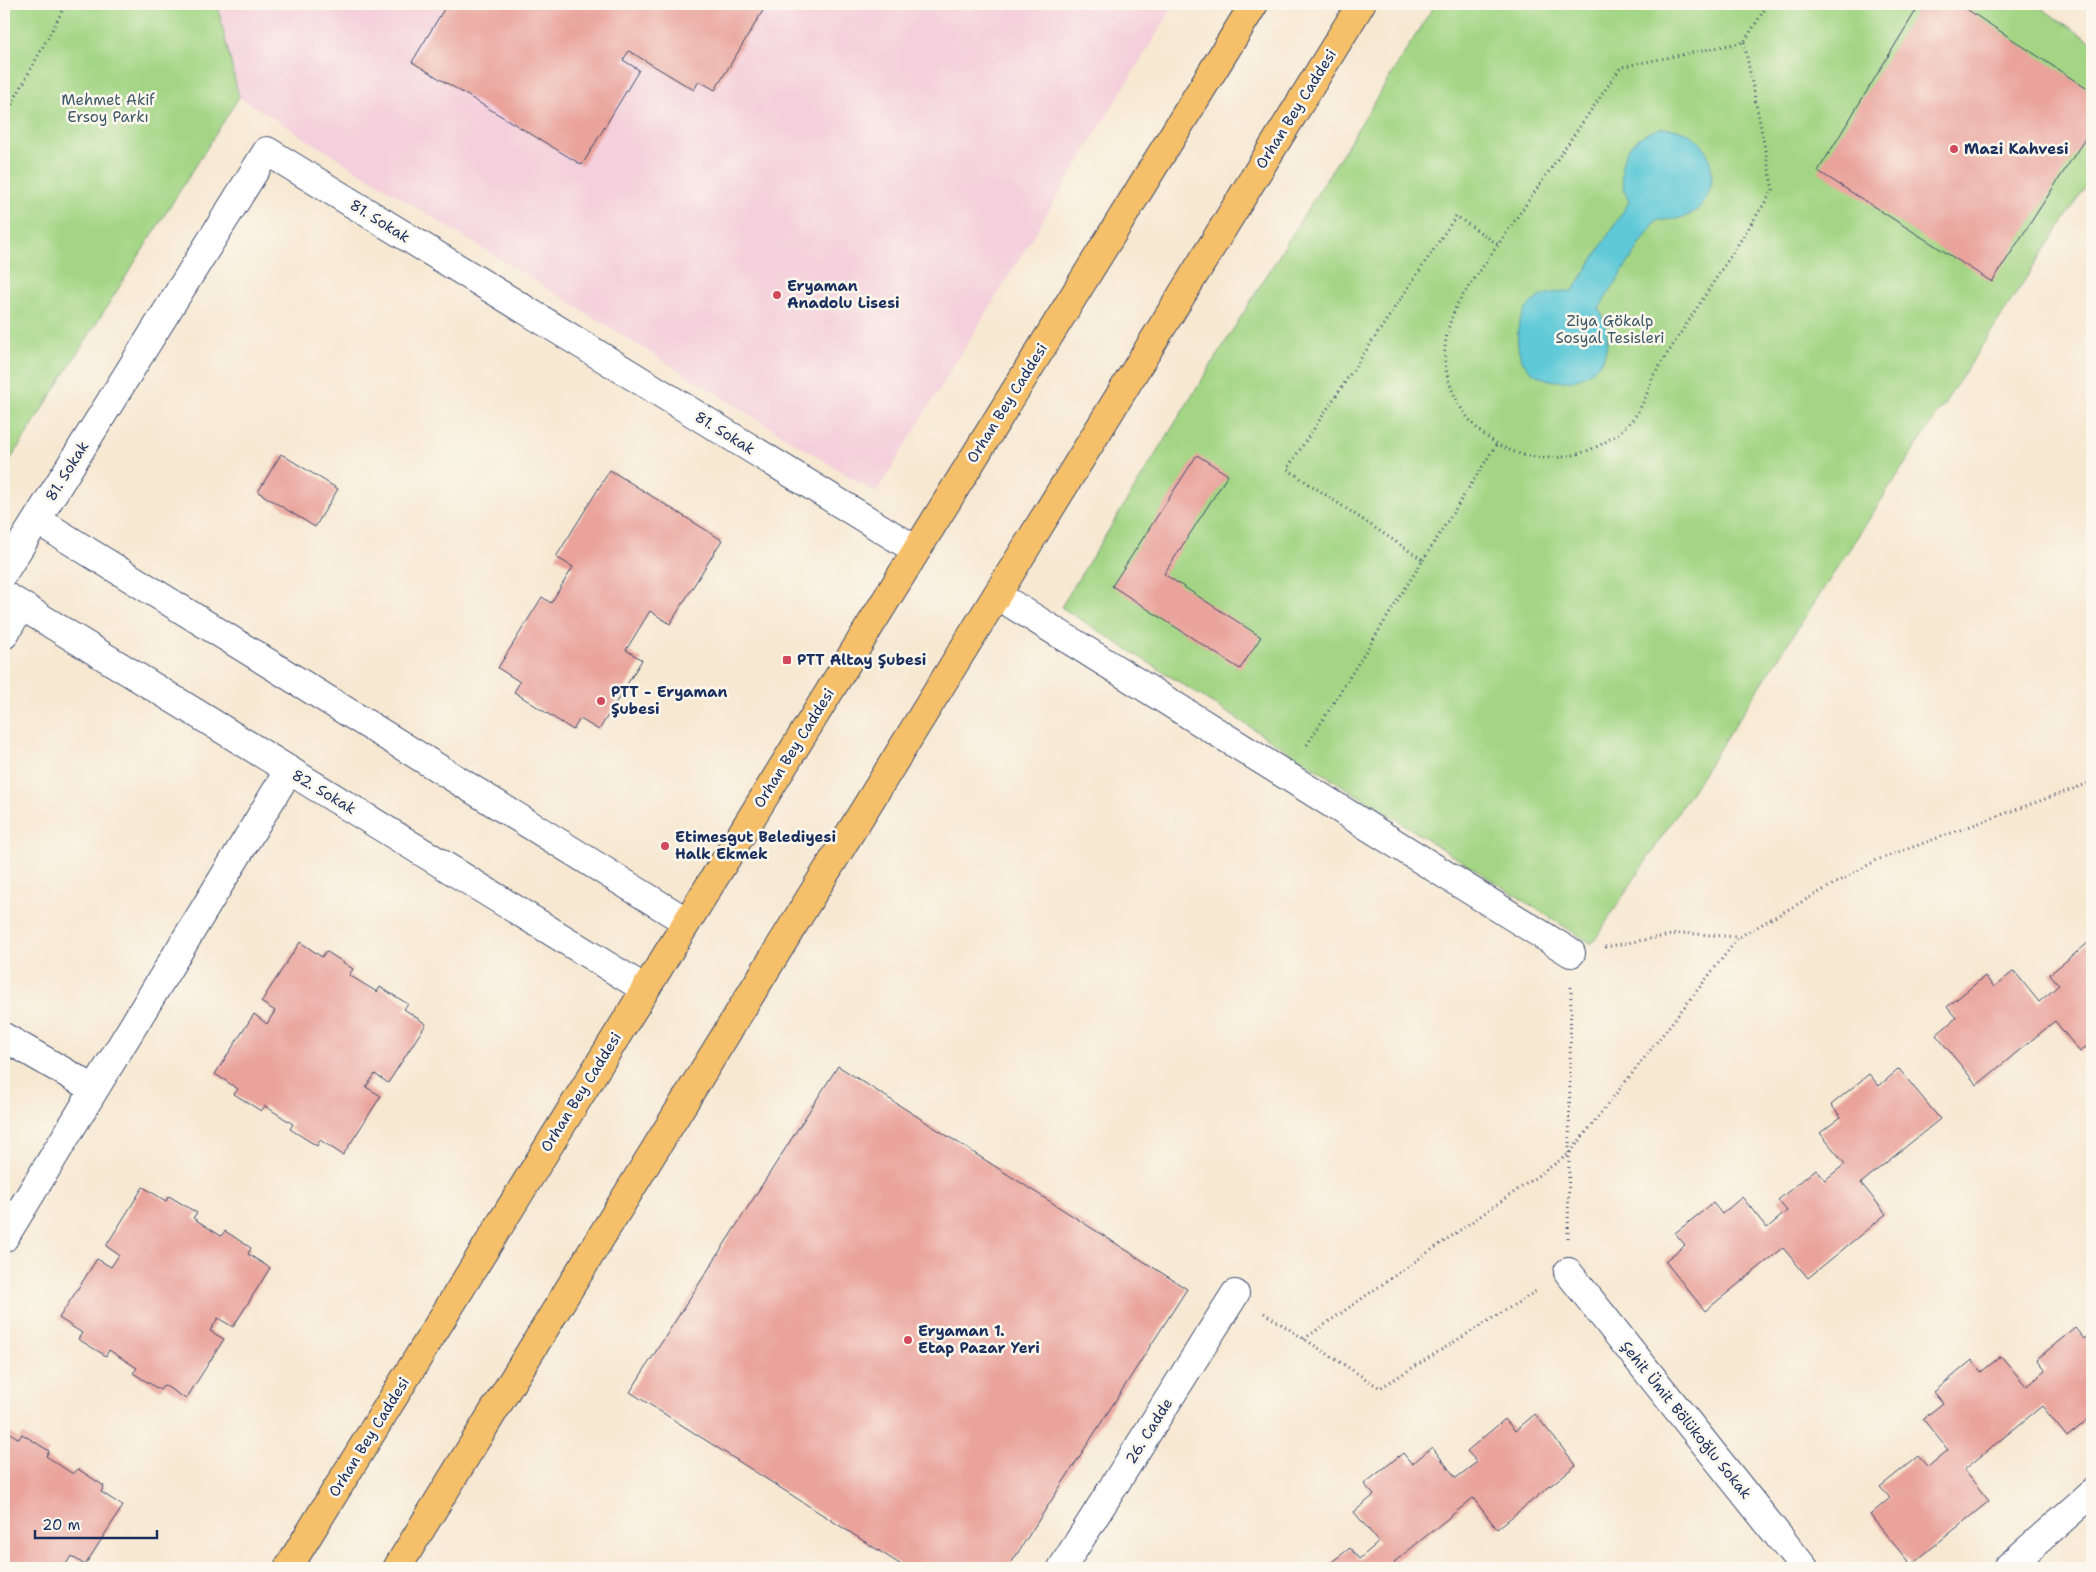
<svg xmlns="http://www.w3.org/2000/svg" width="2096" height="1572" font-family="'Shantell Sans',sans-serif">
	<rect width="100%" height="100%" fill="#fbf7ec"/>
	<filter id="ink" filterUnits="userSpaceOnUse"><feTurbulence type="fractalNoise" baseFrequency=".02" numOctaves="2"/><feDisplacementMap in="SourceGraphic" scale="10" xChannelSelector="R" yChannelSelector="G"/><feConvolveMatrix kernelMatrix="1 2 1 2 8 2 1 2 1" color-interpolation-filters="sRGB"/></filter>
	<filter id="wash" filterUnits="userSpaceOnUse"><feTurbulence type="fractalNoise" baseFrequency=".0096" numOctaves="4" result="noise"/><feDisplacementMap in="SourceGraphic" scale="20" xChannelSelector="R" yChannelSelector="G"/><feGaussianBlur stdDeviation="1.12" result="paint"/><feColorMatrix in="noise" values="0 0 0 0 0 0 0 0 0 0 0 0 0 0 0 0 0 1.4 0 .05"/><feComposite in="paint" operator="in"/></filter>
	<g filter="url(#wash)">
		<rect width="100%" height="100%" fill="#f7e8d2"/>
		<polygon fill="#f4cfdc" points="217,4 1175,4 876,493 239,97"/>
		<g fill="#a3d584" stroke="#5f8271">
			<polygon points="4,4 217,4 239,97 4,470"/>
			<polygon points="1435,4 2035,4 2092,42 2092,177 1592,944 1061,607"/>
		</g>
		<path fill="#5ec9d7" stroke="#3c7c9a" d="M1661 128C1672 129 1682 129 1691 135 1720 154 1719 202 1687 216 1676 220 1666 220 1656 220L1599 308C1638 388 1525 405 1518 346 1517 336 1517 325 1522 316 1533 295 1551 291 1573 291L1629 202C1613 166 1623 139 1661 128Z"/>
		<g id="blocks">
			<g fill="#e9a39b">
				<polygon points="447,4 767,4 715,90 699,81 694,90 629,51 623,60 639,70 582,165 412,62"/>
				<polygon points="1920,4 1959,4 2092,92 2092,128 1992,282 1818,171"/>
				<polygon points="281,454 338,489 315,527 258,492"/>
				<polygon points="1197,455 1228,475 1164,574 1261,637 1240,669 1112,586"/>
				<polygon points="610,470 722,540 670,624 650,611 626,650 642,660 599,730 580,719 573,730 514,692 520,682 498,668 542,597 551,603 573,567 556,557"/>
				<polygon points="300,942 322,957 326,951 353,969 349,975 377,992 380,987 408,1004 404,1009 426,1024 388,1083 375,1074 366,1087 381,1096 343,1155 320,1140 317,1146 290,1129 293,1124 265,1106 261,1111 234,1094 238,1089 215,1074 254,1014 267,1024 275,1011 261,1002"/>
				<polygon points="2088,943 2092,948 2092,1042 2080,1052 2055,1021 1977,1085 1936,1035 1956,1018 1947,1007 1985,976 1994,987 2014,971 2039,1002 2059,985 2050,974"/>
				<polygon points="838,1066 1187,1289 1008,1568 906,1568 630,1392"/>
				<polygon points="1899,1069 1940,1119 1861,1183 1886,1214 1808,1278 1783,1248 1705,1311 1665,1261 1685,1245 1675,1233 1713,1203 1722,1214 1742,1197 1767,1228 1787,1211 1778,1200 1816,1169 1825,1180 1845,1164 1820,1133 1841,1117 1831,1105 1869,1074 1879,1086"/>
				<polygon points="143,1187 166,1201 169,1196 197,1213 193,1218 221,1236 225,1231 251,1248 248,1254 270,1268 233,1327 218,1318 210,1331 224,1339 186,1399 164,1385 160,1390 133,1373 137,1368 109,1350 106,1356 78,1339 82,1333 59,1318 97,1259 111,1267 119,1255 106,1246"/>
				<polygon points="2075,1328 2084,1339 2092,1332 2092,1416 2067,1437 2042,1406 1964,1470 1989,1501 1911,1565 1870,1515 1890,1498 1880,1487 1918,1456 1928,1467 1948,1450 1923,1419 1943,1403 1934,1392 1972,1360 1981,1372 2001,1356 2026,1386 2046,1370 2037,1359"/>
				<polygon points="1535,1414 1576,1465 1497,1529 1473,1498 1394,1562 1400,1568 1324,1568 1350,1548 1359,1559 1379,1542 1354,1512 1374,1495 1364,1484 1403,1453 1412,1464 1432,1447 1456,1478 1477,1462 1467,1451 1505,1419 1515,1431"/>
				<polygon points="4,1429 19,1439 22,1434 49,1451 46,1456 73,1474 78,1469 104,1486 101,1492 123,1506 85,1565 71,1556 64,1568 4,1568"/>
			</g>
		</g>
	</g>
	<g filter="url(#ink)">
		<use href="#blocks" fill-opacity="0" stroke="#3c4b6f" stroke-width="1"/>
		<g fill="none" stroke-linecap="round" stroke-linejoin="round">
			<defs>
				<g id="minor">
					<polyline points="37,520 687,922"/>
					<polyline points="4,572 267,151 916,550"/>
					<polyline points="4,595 645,989"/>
					<polyline points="997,595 1571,953"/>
					<polyline points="4,635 21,606"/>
					<polyline points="4,1037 94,1089"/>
					<polyline points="4,1238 289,770"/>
					<polyline points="1568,1272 1804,1568"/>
					<polyline points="1062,1568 1235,1294"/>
					<polyline points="2007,1568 2092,1493"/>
				</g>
				<g id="major">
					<polyline points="288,1568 1254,4"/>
					<polyline points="397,1568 1361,4"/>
				</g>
			</defs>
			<use href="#minor" stroke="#3c4b6f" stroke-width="30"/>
			<use href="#major" stroke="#3c4b6f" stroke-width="30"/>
			<g stroke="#3c4b6f" stroke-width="3" stroke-dasharray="1 4" stroke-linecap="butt">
				<path d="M1744 42 1773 190 1653 376C1648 391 1643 407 1632 420 1583 474 1498 471 1460 406 1450 389 1443 368 1445 348 1446 332 1451 319 1457 304L1621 67 1744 42 1768 4"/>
				<polyline points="4,203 6,115 66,4"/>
				<polyline points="1423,560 1496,445"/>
				<polyline points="1307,745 1423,560 1287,469 1456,216 1499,245"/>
				<polyline points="1605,947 1682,933 1738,937"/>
				<polyline points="1568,1238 1571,986"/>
				<polyline points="1264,1313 1380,1388 1538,1290"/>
				<polyline points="1304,1339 1569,1154 1739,937 1877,860 2092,782"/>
			</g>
			<use href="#minor" stroke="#fff" stroke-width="28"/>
			<use href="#major" stroke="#f6c06b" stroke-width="28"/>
		</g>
	</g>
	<g fill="#d1495b" stroke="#fbf7ec" stroke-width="2">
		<circle cx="1954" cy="149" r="5"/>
		<circle cx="777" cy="295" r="5"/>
		<rect x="782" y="655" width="10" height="10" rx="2.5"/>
		<circle cx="601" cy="701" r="5"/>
		<circle cx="665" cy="846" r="5"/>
		<circle cx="908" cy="1340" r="5"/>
	</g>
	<g text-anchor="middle" stroke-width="5" stroke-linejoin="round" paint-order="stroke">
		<g font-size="15" fill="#3d5868" stroke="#fbf7ec">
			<text x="108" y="105">Mehmet Akif<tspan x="108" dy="17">Ersoy Parkı</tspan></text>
			<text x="1610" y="326">Ziya Gökalp<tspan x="1610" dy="17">Sosyal Tesisleri</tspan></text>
		</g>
		<g font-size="15" fill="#1b2f5e" stroke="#fbf7ec">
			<text transform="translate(1296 109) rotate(-58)" y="5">Orhan Bey Caddesi</text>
			<text transform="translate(380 221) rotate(32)" y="5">81. Sokak</text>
			<text transform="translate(1007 403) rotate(-58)" y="5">Orhan Bey Caddesi</text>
			<text transform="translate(725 433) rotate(32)" y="5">81. Sokak</text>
			<text transform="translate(67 471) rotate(-58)" y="5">81. Sokak</text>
			<text transform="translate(794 748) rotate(-58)" y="5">Orhan Bey Caddesi</text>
			<text transform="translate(324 792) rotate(31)" y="5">82. Sokak</text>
			<text transform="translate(581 1092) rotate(-58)" y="5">Orhan Bey Caddesi</text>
			<text transform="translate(1686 1420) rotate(51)" y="5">Şehit Ümit Bölükoğlu Sokak</text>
			<text transform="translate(1149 1431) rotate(-58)" y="5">26. Cadde</text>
			<text transform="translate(369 1437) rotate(-58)" y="5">Orhan Bey Caddesi</text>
		</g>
		<g font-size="15" font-weight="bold" fill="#1b2f5e" stroke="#fbf7ec" text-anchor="start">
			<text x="1964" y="154">Mazi Kahvesi</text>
			<text x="787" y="291">Eryaman<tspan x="787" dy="17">Anadolu Lisesi</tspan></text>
			<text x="797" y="665">PTT Altay Şubesi</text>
			<text x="611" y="697">PTT - Eryaman<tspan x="611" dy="17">Şubesi</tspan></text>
			<text x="675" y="842">Etimesgut Belediyesi<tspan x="675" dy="17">Halk Ekmek</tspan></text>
			<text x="918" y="1336">Eryaman 1.<tspan x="918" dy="17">Etap Pazar Yeri</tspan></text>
		</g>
	</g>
	<rect width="2096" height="1572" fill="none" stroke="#fbf7ec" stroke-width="20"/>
	<path d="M35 1530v8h122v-8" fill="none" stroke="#1b2f5e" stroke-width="2.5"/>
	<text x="42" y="1530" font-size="15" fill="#1b2f5e" stroke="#fbf7ec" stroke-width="4" paint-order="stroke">20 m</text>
</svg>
